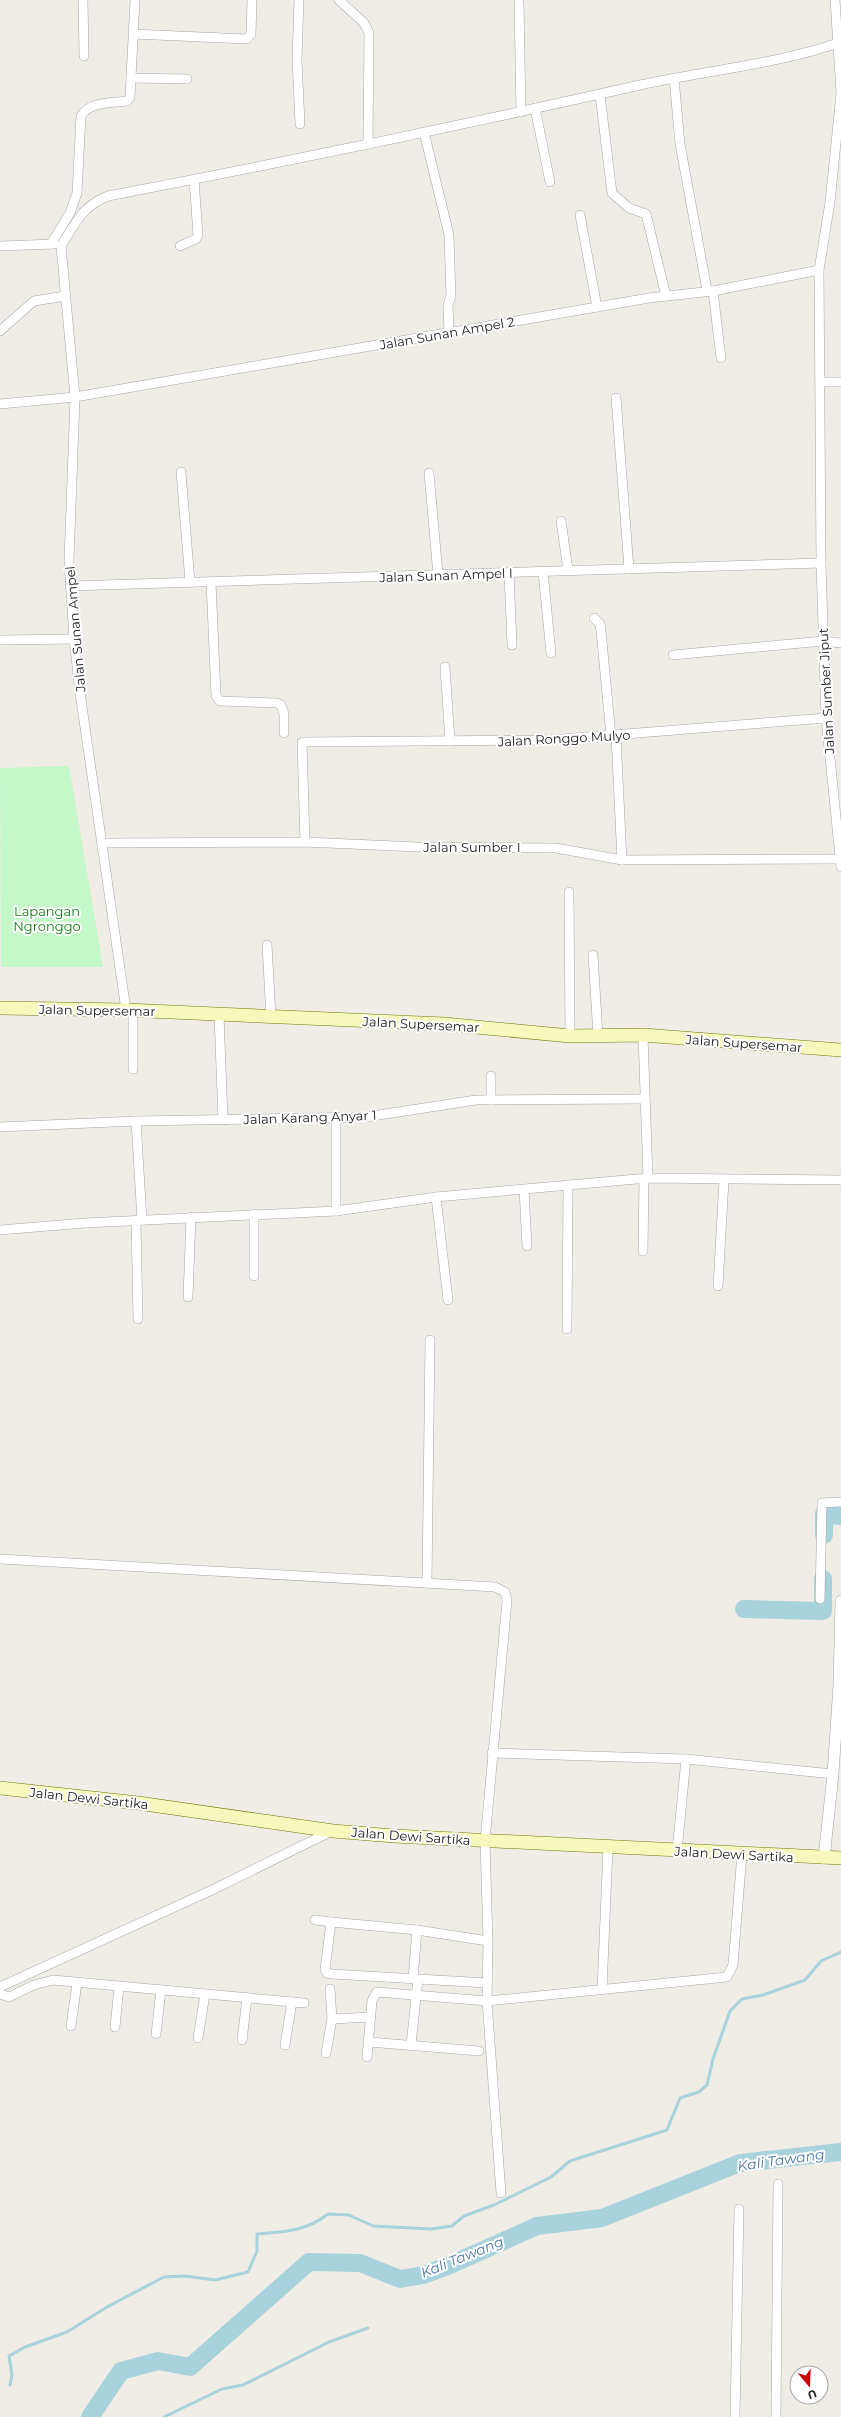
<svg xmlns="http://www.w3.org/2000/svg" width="841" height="2417" font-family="Montserrat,sans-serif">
	<rect width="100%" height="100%" fill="#f0ede6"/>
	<polygon fill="#c5f8c8" points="69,766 103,967 1,967 0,768"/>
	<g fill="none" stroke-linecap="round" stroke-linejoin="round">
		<g stroke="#a8d2dc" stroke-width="3">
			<path d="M10 2385 12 2375 9 2356 25 2347 67 2332 107 2307 164 2277 185 2276 215 2280 248 2272 257 2251V2234C284 2232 307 2231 328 2214L349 2215 373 2226 431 2229 452 2226 464 2216 494 2205 551 2177 570 2161 667 2130 680 2098 699 2092 707 2085 713 2059 730 2011 742 1999 763 1995 805 1980 821 1961 841 1952"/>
			<polyline points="164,2417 222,2389 243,2385 329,2342 368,2328"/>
		</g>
		<g stroke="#a8d2dc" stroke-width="18">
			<polyline points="824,1535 824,1514 841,1516"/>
			<polyline points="744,1609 823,1611 823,1579"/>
			<polyline points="90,2417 121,2371 158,2361 190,2367 309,2262 360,2263 400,2279 423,2275 450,2265 537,2226 602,2218 740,2163 841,2152"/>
		</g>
		<defs>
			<g id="minor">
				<polyline points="83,0 84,56"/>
				<polyline points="299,0 297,59 300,124"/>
				<polyline points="339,0 364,23 369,33 368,144"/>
				<polyline points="835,0 841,92"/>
				<polyline points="519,3 521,112"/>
				<polyline points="133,34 247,39 251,34 252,0"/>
				<polyline points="131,78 187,79"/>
				<polyline points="674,78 680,144 707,290"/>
				<polyline points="841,94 830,202 819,270 821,563 826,718 841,867"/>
				<polyline points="600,95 612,193 629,208 646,214 666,296"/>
				<polyline points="535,108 550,182"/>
				<polyline points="424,132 449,235 451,296 448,305 449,333"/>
				<polyline points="580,215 597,307"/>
				<path d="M51 244 70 213 77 193 81 116C90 101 113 103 127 101L130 97 135 0"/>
				<polyline points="0,246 55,244"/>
				<path d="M61 246C75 224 82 206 108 196 286 162 463 125 640 85 703 71 778 64 838 43L841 44"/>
				<polyline points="61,246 75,397 69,561 74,639 80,693 126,1010"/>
				<polyline points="180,246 196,239 198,235 194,179"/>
				<polyline points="713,291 721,358"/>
				<polyline points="0,331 34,301 65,296"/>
				<polyline points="821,382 841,382"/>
				<polyline points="616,398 629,569"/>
				<polyline points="0,404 75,397 649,298 713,291 819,270"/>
				<polyline points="181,472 190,582"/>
				<polyline points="429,473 438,575"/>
				<polyline points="561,521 568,570"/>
				<polyline points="543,572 551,653"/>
				<polyline points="509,573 512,645"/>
				<polyline points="211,582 216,696 220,701 277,703 281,705 284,714 284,733"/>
				<polyline points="70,586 821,563"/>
				<polyline points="594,618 600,624 601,631 611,736"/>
				<polyline points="0,640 74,639"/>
				<polyline points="673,655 823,641 841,643"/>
				<polyline points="445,667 450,741"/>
				<polyline points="616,736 622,860"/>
				<polyline points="305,842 302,742 549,740 826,718"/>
				<polyline points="103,843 305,842 418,847 556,848 622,860 840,859"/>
				<polyline points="569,892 570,1036"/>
				<polyline points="267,945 271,1017"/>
				<polyline points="593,955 598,1036"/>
				<polyline points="133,1010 133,1069"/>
				<polyline points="219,1015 223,1120"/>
				<polyline points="643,1035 648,1178"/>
				<polyline points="491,1076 491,1100"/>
				<polyline points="336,1117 336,1211"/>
				<polyline points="136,1121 142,1220"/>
				<polyline points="0,1127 136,1121 366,1117 476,1100 644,1099"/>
				<polyline points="524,1189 527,1246"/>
				<polyline points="436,1197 448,1300"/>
				<polyline points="254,1214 254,1276"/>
				<polyline points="136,1220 138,1319"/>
				<polyline points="0,1230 85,1223 336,1211 436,1197 648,1178 841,1180"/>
				<polyline points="643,1251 644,1179"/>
				<polyline points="718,1286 724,1180"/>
				<polyline points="188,1297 191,1217"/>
				<polyline points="567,1329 568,1185"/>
				<polyline points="0,1559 495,1587 505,1592 507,1601 485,1841 488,1941 487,2001 501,2193"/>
				<polyline points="427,1583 430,1340"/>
				<polyline points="820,1599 822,1503 841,1502"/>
				<polyline points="492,1753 686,1759 833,1774"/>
				<polyline points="677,1851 686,1759"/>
				<polyline points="315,1920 331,1922"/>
				<polyline points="413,1979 417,1930"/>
				<polyline points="487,1983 332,1974 327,1973 325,1969 331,1922 417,1930 488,1941"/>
				<polyline points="0,1987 212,1890 332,1831"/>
				<polyline points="602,1989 608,1848"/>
				<polyline points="0,1994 9,1997 34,1985 53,1980 304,2003"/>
				<polyline points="332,2019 371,2017"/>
				<polyline points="71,2026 77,1983"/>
				<polyline points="115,2027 119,1987"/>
				<polyline points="156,2034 161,1990"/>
				<polyline points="198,2038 205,1994"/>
				<polyline points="242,2040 247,1998"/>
				<polyline points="369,2042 479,2051"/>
				<polyline points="285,2045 292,2002"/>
				<polyline points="411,2045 418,1979"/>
				<polyline points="326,2053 332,2019 330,1989"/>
				<polyline points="367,2057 372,2001 377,1992 487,2001 727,1977 733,1965 742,1854"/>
				<polyline points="735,2417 739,2209"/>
				<polyline points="776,2417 778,2184"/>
			</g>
			<polyline id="tertiary" points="824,1858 833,1774 839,1685 841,1601"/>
			<g id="secondary">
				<polyline points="0,1008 126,1010 444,1024 570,1036 643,1035 841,1050"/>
				<polyline points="0,1788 138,1803 333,1831 394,1836 841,1858"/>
			</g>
		</defs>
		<use href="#minor" stroke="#a7a7a7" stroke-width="10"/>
		<use href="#tertiary" stroke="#a7a7a7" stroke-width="12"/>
		<use href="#secondary" stroke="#6d7608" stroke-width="14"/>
		<use href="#minor" stroke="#fff" stroke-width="9"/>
		<use href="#tertiary" stroke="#fff" stroke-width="11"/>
		<use href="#secondary" stroke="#f7f8bc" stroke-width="13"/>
	</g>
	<g text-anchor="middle" stroke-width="4" stroke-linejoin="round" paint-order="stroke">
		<g font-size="13" fill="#202020" stroke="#fff">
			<text transform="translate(447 333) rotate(-10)" y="5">Jalan Sunan Ampel 2</text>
			<text transform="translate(446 575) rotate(-2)" y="5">Jalan Sunan Ampel I</text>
			<text transform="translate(75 629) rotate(-95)" y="5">Jalan Sunan Ampel</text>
			<text transform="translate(826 691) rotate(-93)" y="5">Jalan Sumber Jiput</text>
			<text transform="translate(564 738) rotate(-3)" y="5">Jalan Ronggo Mulyo</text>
			<text x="472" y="852">Jalan Sumber I</text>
			<text transform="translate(97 1010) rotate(1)" y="5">Jalan Supersemar</text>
			<text transform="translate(421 1024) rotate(3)" y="5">Jalan Supersemar</text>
			<text transform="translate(744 1043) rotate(4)" y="5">Jalan Supersemar</text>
			<text transform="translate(310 1117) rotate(-2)" y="5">Jalan Karang Anyar 1</text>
			<text transform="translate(89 1798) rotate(6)" y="5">Jalan Dewi Sartika</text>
			<text transform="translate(411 1836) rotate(4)" y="5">Jalan Dewi Sartika</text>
			<text transform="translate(734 1854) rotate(3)" y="5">Jalan Dewi Sartika</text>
		</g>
		<g font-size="13" fill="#0e7d15" stroke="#fff">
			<text x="47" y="916">Lapangan<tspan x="47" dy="15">Ngronggo</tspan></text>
		</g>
		<g font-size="14" font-style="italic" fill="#4b7aa6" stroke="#fff">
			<text transform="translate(781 2160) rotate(-8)" y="5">Kali Tawang</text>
			<text transform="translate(462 2257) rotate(-22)" y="5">Kali Tawang</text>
		</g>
	</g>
	<g transform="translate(809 2385) rotate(161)"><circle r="19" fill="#ffffff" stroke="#a6a6a6"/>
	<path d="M0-3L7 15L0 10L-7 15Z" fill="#ca050a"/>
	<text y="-6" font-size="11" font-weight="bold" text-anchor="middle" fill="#202020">U</text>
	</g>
</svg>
